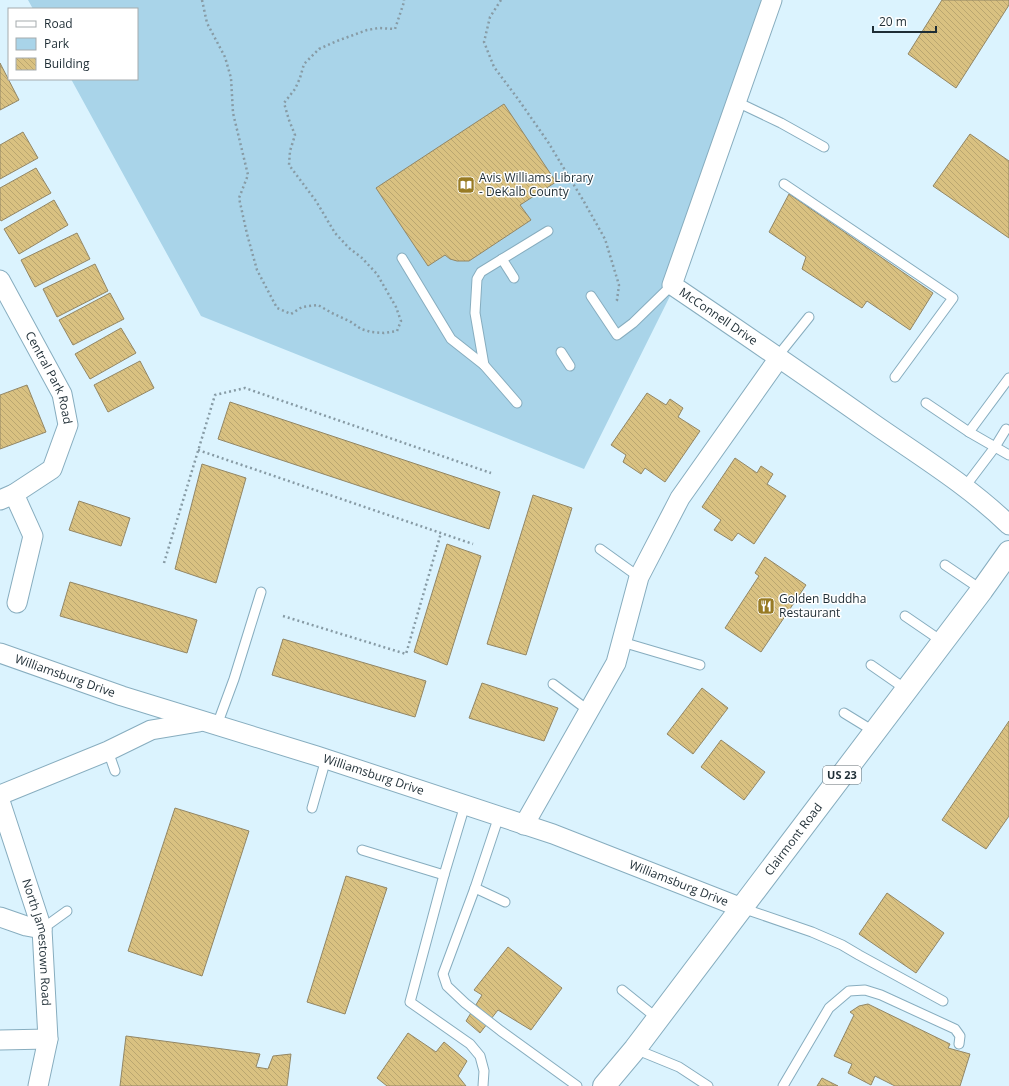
<svg xmlns="http://www.w3.org/2000/svg" width="1009" height="1086" font-family="'Open Sans',sans-serif">
	<defs>
		<pattern id="building-back-hatch" width="6" height="6" patternUnits="userSpaceOnUse"><rect width="6" height="6" fill="#d9c181"/><path d="M-1 5l2 2M0 0l6 6M5-1l2 2" fill="none" stroke="#baa670"/></pattern>
	</defs>
	<rect width="100%" height="100%" fill="#dbf3fe"/>
	<polygon fill="#a9d4e9" points="28,0 762,0 675,286 584,469 201,316 71,79 137,79 137,9 33,9"/>
	<g fill="url(#building-back-hatch)" stroke="#928665">
		<polygon points="942,0 1009,0 1009,5 956,88 908,54"/>
		<polygon points="0,63 19,100 0,110"/>
		<polygon points="504,104 556,182 520,205 531,220 469,261 457,261 450,259 445,255 428,266 376,188"/>
		<polygon points="23,132 38,158 0,179 0,145"/>
		<polygon points="970,134 1009,161 1009,238 933,186"/>
		<polygon points="36,168 51,193 1,221 0,219 0,188"/>
		<polygon points="789,194 933,293 910,330 867,301 862,308 802,269 806,257 769,232"/>
		<polygon points="54,200 68,225 19,254 4,229"/>
		<polygon points="77,233 90,259 35,287 21,260"/>
		<polygon points="95,264 108,291 57,317 43,289"/>
		<polygon points="110,293 124,319 73,345 59,320"/>
		<polygon points="121,328 136,353 90,379 75,354"/>
		<polygon points="140,361 154,388 108,412 94,385"/>
		<polygon points="27,385 46,432 0,449 0,395"/>
		<polygon points="647,393 666,405 670,399 683,408 678,417 700,431 665,482 645,468 641,474 623,462 626,455 611,445"/>
		<polygon points="230,402 500,492 489,529 218,439"/>
		<polygon points="735,458 757,473 761,466 773,474 767,484 786,496 754,544 738,533 732,541 714,530 721,520 702,507"/>
		<polygon points="202,464 246,478 216,583 175,569"/>
		<polygon points="533,495 572,508 526,655 487,644"/>
		<polygon points="79,501 130,518 121,546 69,530"/>
		<polygon points="447,544 481,556 447,665 414,652"/>
		<polygon points="765,557 806,585 761,652 725,628 759,576 755,573"/>
		<polygon points="70,582 197,620 187,653 60,616"/>
		<polygon points="283,639 426,681 415,717 272,675"/>
		<polygon points="482,683 558,708 544,741 469,718"/>
		<polygon points="702,688 728,708 693,754 667,734"/>
		<polygon points="1009,721 1009,816 986,849 942,820"/>
		<polygon points="721,740 765,772 744,800 701,767"/>
		<polygon points="175,808 249,831 202,976 128,951"/>
		<polygon points="346,876 387,888 345,1014 307,1002"/>
		<polygon points="887,893 944,933 916,973 859,934"/>
		<polygon points="508,947 562,988 531,1030 498,1010 480,1033 466,1021 482,995 474,990"/>
		<polygon points="868,1004 950,1044 948,1048 970,1054 960,1086 895,1086 875,1076 871,1085 848,1073 852,1064 834,1056 854,1015 850,1012 859,1006"/>
		<polygon points="408,1033 436,1052 444,1042 467,1061 458,1076 466,1086 387,1086 377,1078"/>
		<polygon points="126,1036 260,1054 256,1067 268,1069 273,1056 291,1054 287,1086 120,1086"/>
		<polygon points="822,1078 838,1086 817,1086"/>
	</g>
	<g fill="none" stroke-linecap="round" stroke-linejoin="round">
		<defs>
			<g id="service">
				<polyline points="737,102 781,123 824,147"/>
				<polyline points="784,184 953,298 895,377"/>
				<polyline points="402,258 451,339 484,365 517,403"/>
				<polyline points="502,259 514,278"/>
				<polyline points="591,296 617,335 633,323 672,285"/>
				<polyline points="561,352 570,366"/>
				<polyline points="777,357 809,317"/>
				<polyline points="484,365 475,313 477,279 481,272 548,231"/>
				<polyline points="926,403 969,432 1009,455"/>
				<polyline points="969,432 1009,378"/>
				<polyline points="964,488 995,447 1006,429"/>
				<polyline points="600,549 639,577"/>
				<polyline points="945,565 982,590"/>
				<polyline points="905,616 943,642"/>
				<polyline points="622,642 700,665"/>
				<polyline points="871,665 907,690"/>
				<polyline points="553,684 589,711"/>
				<polyline points="844,713 875,732"/>
				<polyline points="217,725 234,679 261,592"/>
				<polyline points="108,751 115,771"/>
				<polyline points="465,805 444,875 410,1002 470,1044 480,1056 484,1071 483,1086"/>
				<polyline points="312,808 326,759"/>
				<polyline points="499,816 475,888 505,902"/>
				<polyline points="362,850 444,875"/>
				<polyline points="475,888 443,974 447,986 465,1003 501,1031 577,1086"/>
				<polyline points="742,908 812,932 842,945 859,955 943,1001"/>
				<polyline points="42,929 67,911"/>
				<polyline points="622,990 658,1019"/>
				<polyline points="635,1049 679,1067 708,1086"/>
				<polyline points="783,1086 829,1008 849,991 865,990 881,995 955,1029 960,1036 959,1044"/>
			</g>
			<g id="minor">
				<path id="s1" d="M772 0 672 285C740 331 807 377 874 424 920 456 969 486 1009 525"/>
				<path id="s2" d="M0 280 62 394 68 425 52 469 14 494 0 500"/>
				<polyline points="14,494 33,536 17,603"/>
				<path id="s3" d="M0 653 122 696 317 756 553 834 742 908"/>
				<polyline points="0,795 108,751 151,730 199,722"/>
				<path id="s4" d="M0 801 42 929 48 1039 38 1086"/>
				<polyline points="524,825 616,663 639,577 680,498 779,358"/>
				<polyline points="0,917 26,926 42,929"/>
				<polyline points="0,1040 48,1039"/>
			</g>
			<g id="primary">
				<path id="s5" d="M604 1086 635 1049 982 590 1009 552"/>
			</g>
		</defs>
		<use href="#service" stroke="#87adbf" stroke-width="11"/>
		<use href="#minor" stroke="#87adbf" stroke-width="21"/>
		<use href="#primary" stroke="#87adbf" stroke-width="24"/>
		<g stroke="#879ba5" stroke-width="2.5" stroke-dasharray="2 3" stroke-linecap="butt">
			<polyline points="202,0 207,23 225,57 231,78 233,113 248,175 239,198 247,234 257,270 277,308 291,314 302,307 318,305 332,313 351,322 361,329 371,332 384,333 397,331 401,321 396,307 377,274 362,258 349,248 335,233 316,201 289,165 290,151 295,135 289,120 284,103 295,89 300,78 304,64 319,49 337,41 367,30 379,28 395,29 404,2 404,0"/>
			<polyline points="501,0 490,17 484,42 494,67 518,99 548,142 583,200 605,239 619,285 617,300 615,303"/>
			<polyline points="198,450 473,544"/>
			<polyline points="164,563 215,395 245,388 491,473"/>
			<polyline points="283,616 406,654 441,533"/>
		</g>
		<use href="#service" stroke="#fff" stroke-width="9"/>
		<use href="#minor" stroke="#fff" stroke-width="19"/>
		<use href="#primary" stroke="#fff" stroke-width="22"/>
	</g>
	<defs>
		<symbol id="library-square" viewBox="-11 -11 22 22"><rect x="-9" y="-9" width="18" height="18" rx="4" fill="#987b24" stroke="#fff"/><path d="M-6-4Q-3-5.5-.7-3.5V5Q-3 3-6 4ZM6-4Q3-5.5 .7-3.5V5Q3 3 6 4Z" fill="#fff"/></symbol>
		<symbol id="restaurant-square" viewBox="-11 -11 22 22"><rect x="-9" y="-9" width="18" height="18" rx="4" fill="#987b24" stroke="#fff"/><path d="M-5-6h1v4h1v-4h1v4h1v-4h1v5L-1.5 .5V6h-2V.5L-5-1ZM5-6V6H3V1.5H1.5Q1.5-4 5-6Z" fill="#fff"/></symbol>
	</defs>
	<g fill-rule="evenodd">
		<use href="#library-square" x="456" y="175" width="20" height="20"/>
		<use href="#restaurant-square" x="756" y="596" width="20" height="20"/>
	</g>
	<g text-anchor="middle" stroke-width="3" stroke-linejoin="round" paint-order="stroke">
		<rect fill="#fff" stroke="#626c72" stroke-width="1" x="823" y="766" width="38" height="18" rx="3"/>
		<g font-size="11" font-weight="bold" fill="#1e2d35">
			<text x="842" y="779">US 23</text>
		</g>
		<g font-size="12" fill="#1e2d35" stroke="#fff" text-anchor="start">
			<text x="479" y="182">Avis Williams Library<tspan x="479" dy="14">- DeKalb County</tspan></text>
			<text x="779" y="603">Golden Buddha<tspan x="779" dy="14">Restaurant</tspan></text>
		</g>
		<g font-size="12" fill="#1e2d35" stroke="#fff">
			<text dy="4" stroke="none"><textPath href="#s1" startOffset="358">McConnell Drive</textPath></text>
			<text dy="4" stroke="none"><textPath href="#s2" startOffset="110">Central Park Road</textPath></text>
			<text dy="4" stroke="none"><textPath href="#s3" startOffset="69">Williamsburg Drive</textPath></text>
			<text dy="4" stroke="none"><textPath href="#s3" startOffset="393">Williamsburg Drive</textPath></text>
			<text dy="4" stroke="none"><textPath href="#s5" startOffset="311">Clairmont Road</textPath></text>
			<text dy="4" stroke="none"><textPath href="#s3" startOffset="717">Williamsburg Drive</textPath></text>
			<text dy="4" stroke="none"><textPath href="#s4" startOffset="147">North Jamestown Road</textPath></text>
		</g>
	</g>
	<rect x="8" y="8" width="130" height="72" fill="#ffffff" stroke="#a5abae"/>
	<rect x="16" y="21" width="20" height="6" fill="#ffffff" stroke="#a5abae"/>
	<text x="44" y="28" font-size="12" fill="#1e2d35">Road</text>
	<rect x="16" y="38" width="20" height="12" fill="#a9d4e9" stroke="#a5abae"/>
	<text x="44" y="48" font-size="12" fill="#1e2d35">Park</text>
	<rect x="16" y="58" width="20" height="12" fill="url(#building-back-hatch)" stroke="#a5abae"/>
	<text x="44" y="68" font-size="12" fill="#1e2d35">Building</text>
	<path d="M873 26v6h63v-6" fill="none" stroke="#1e2d35" stroke-width="2"/>
	<text x="879" y="26" font-size="12" fill="#1e2d35" stroke="#ffffff" stroke-width="3" paint-order="stroke">20 m</text>
</svg>
